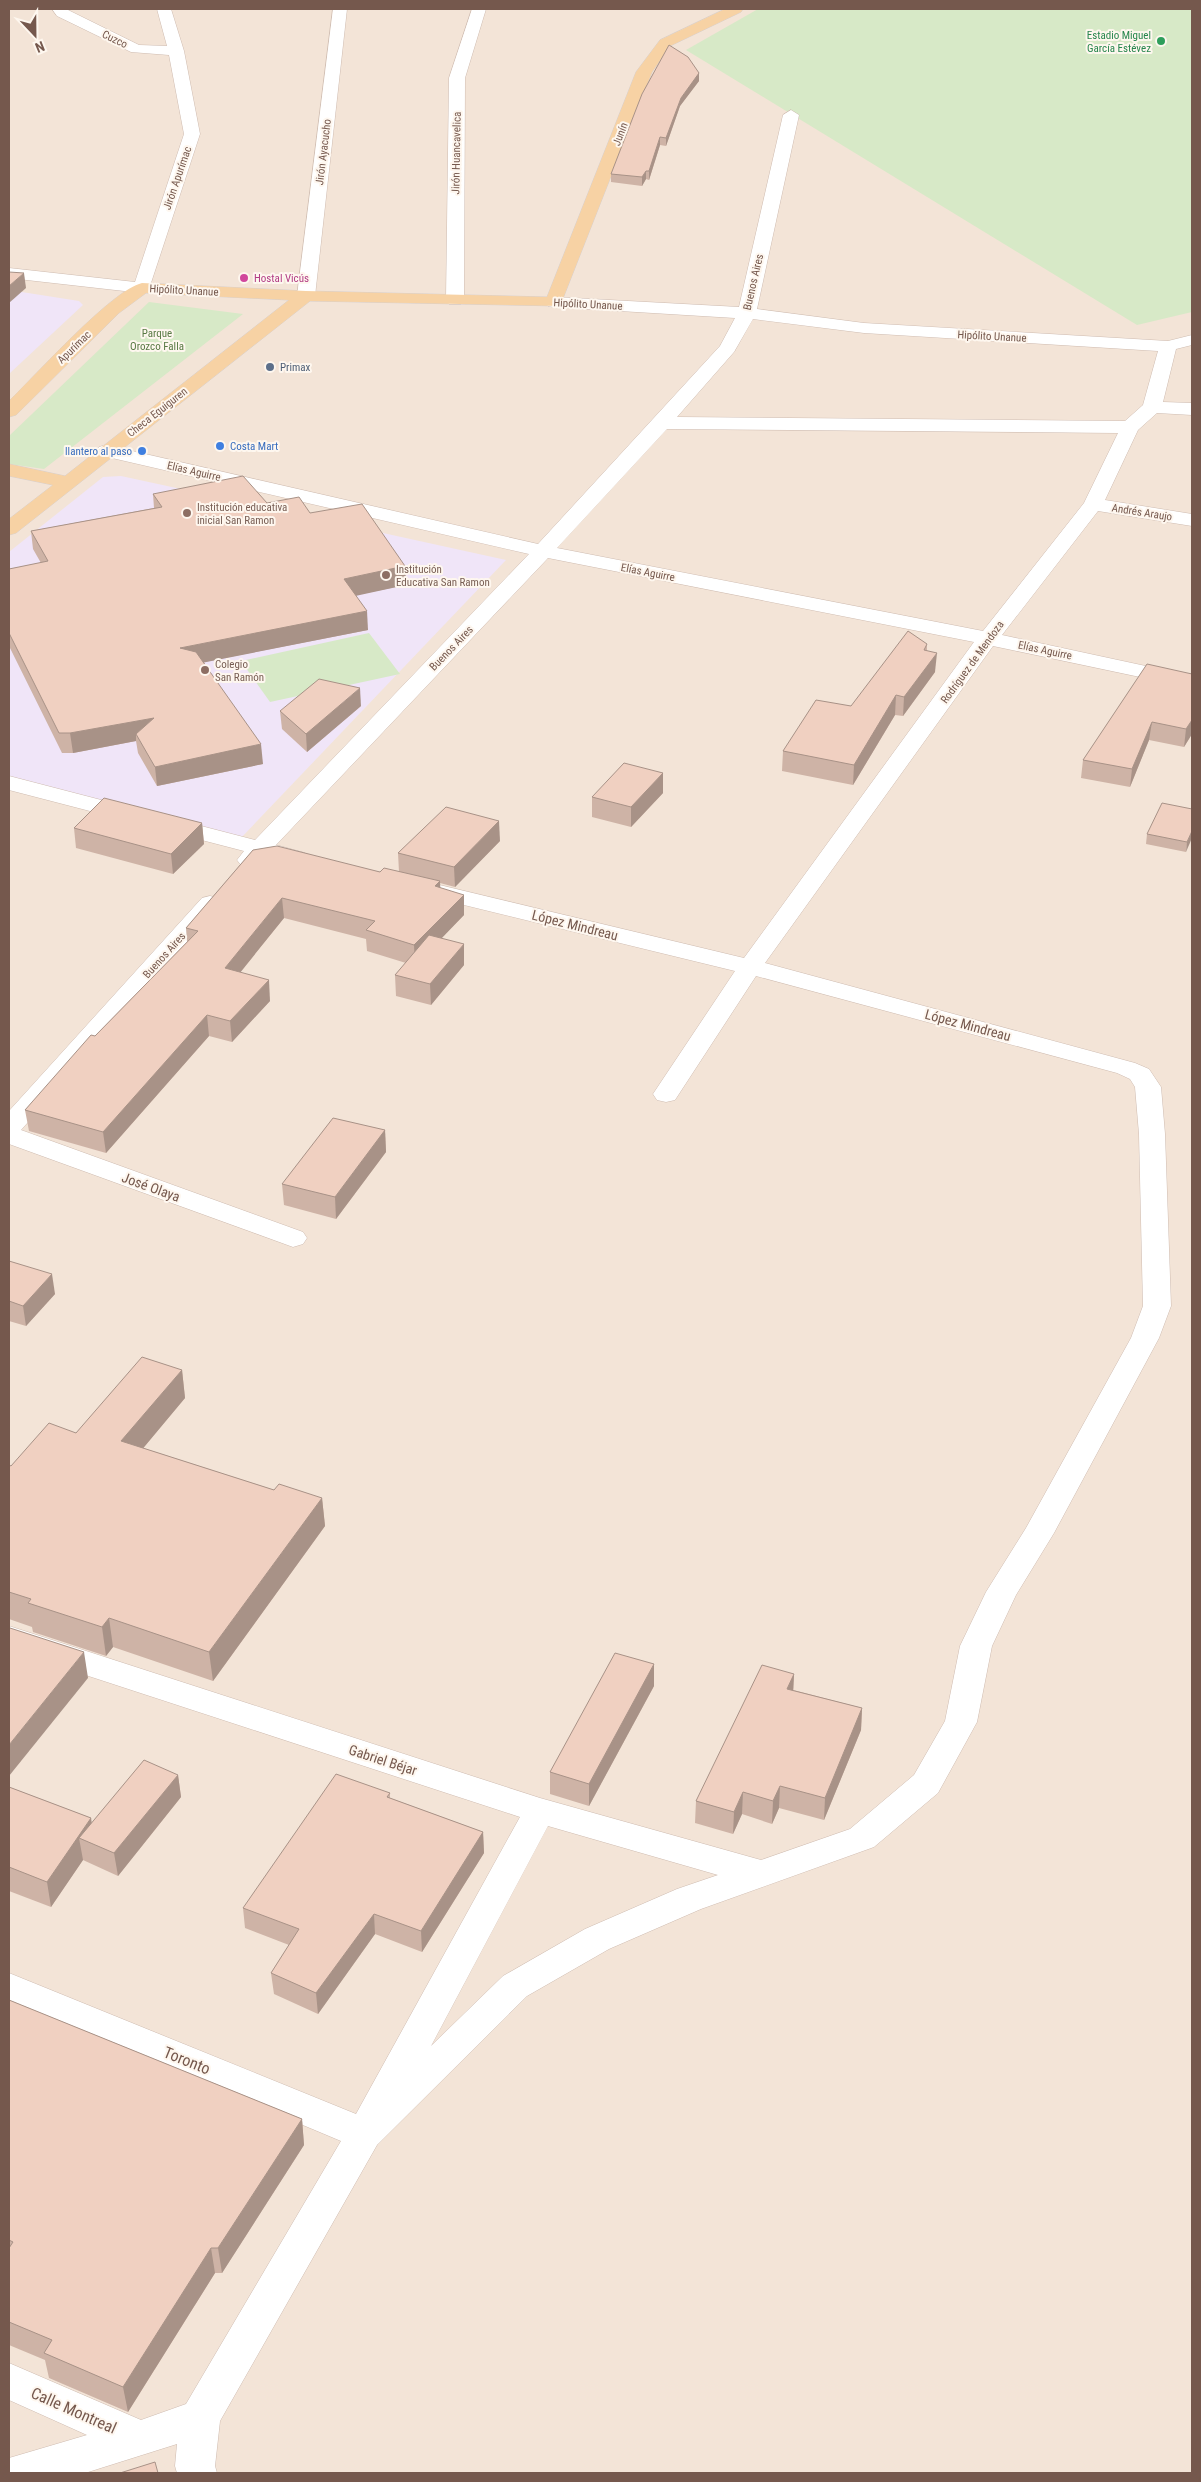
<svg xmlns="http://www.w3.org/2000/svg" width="1201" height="2482" font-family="'Roboto Condensed',sans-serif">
	<rect width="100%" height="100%" fill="#fcf3e8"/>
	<rect fill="#f3e4d7" x="9" y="9" width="1183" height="2464"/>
	<g fill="#f0e5f8">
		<polygon points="9,290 79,301 83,305 9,374"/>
		<polygon points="121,476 301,515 506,560 240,839 9,781 9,552 103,477"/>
	</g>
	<g fill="#d7e9c7">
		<polygon points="758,9 1192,9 1192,312 1137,325 686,50"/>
		<polygon points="149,302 243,314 44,469 9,464 9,436"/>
		<polygon points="369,633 400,674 270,702 241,661"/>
	</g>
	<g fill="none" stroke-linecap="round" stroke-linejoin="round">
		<defs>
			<g id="minor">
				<polygon points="52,9 66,9 139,45 167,46 157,9 171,9 184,51 200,134 148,292 142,293 9,278 9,268 135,282 184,134 169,55 131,52 57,16"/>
				<polygon points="333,9 347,9 315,296 312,300 300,300 297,296"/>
				<polygon points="472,9 486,9 465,78 464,300 461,304 449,304 446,300 449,78"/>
				<path d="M791 110 799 115 757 309 864 323 1168 341 1192 335V345L1176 349 1163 402 1192 403V415L1157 413 1138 430 1105 500 1192 514V526L1098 511 1002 635 1192 676V688L993 646 765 963 1135 1063 1149 1069 1161 1087 1165 1134 1171 1306 1159 1338 1054 1533 1016 1595 992 1646 977 1722 938 1793 874 1847 701 1909 609 1949 527 1996 377 2145 220 2421 215 2466 217 2473H177L175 2466 177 2444 85 2473H9V2458L87 2435 9 2400V2363L141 2420 186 2404 341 2141 9 2002V1973L356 2114 520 1817 9 1650V1626L540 1798 761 1860 850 1829 914 1775 945 1721 960 1646 986 1592 1026 1528 1131 1338 1143 1306 1139 1134 1135 1087 1130 1079 1117 1073 756 976 675 1100 666 1102 657 1100 653 1094 735 971 419 894 415 889 419 884 427 882 744 958 974 642 548 558 276 845 305 853 309 858 305 863 297 865 265 857C257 865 252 868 241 865L237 860 244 851 9 790V776L255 840 529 554 99 455 96 451 99 447 106 445 538 544 720 346 735 318 554 307 548 306 545 302 548 298 554 297 739 307 783 115ZM753 319 864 333 1158 351 1143 405 1125 421 677 417 734 352ZM667 429 1118 433 1084 503 983 631 557 548ZM548 1826 718 1875 677 1889 585 1929 503 1976 431 2046Z"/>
				<polygon points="210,896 218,898 222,903 218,908 21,1130 303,1232 307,1238 303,1244 293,1247 9,1144 9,1111 202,898"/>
			</g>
			<path id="primary" d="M725 9H743L741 12 670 46 652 72 560 306 310 301 16 533 9 535V519L53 485 9 476V464L65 476 289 300 146 293 119 313 16 415 9 417V401C35 376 112 290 142 283L306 291 547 297 636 72 660 40Z"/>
		</defs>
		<use href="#minor" stroke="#cfbcb1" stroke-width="1"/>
		<use href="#primary" stroke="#d8d0cd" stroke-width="1"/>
		<use href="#minor" fill="#fff" fill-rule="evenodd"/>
		<use href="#primary" fill="#f7d2a4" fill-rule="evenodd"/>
	</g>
	<g fill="#ceb3a6">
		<polygon points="699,73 699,81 680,106 666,146 660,145 649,180 646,179 642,186 611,182 611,174"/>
		<polygon points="153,494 267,503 310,513 405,566 406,585 356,595 368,630 204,662 263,764 157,786 138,753 136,741 73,753 62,753 9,646 9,569 41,563 33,549 31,531 154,508"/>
		<polygon points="927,644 927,650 935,672 903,716 895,715 853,785 782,771 783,751 851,706"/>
		<polygon points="1192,674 1192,734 1184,747 1149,740 1130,787 1081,778 1083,760"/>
		<polygon points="361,706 307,752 282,729 280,711"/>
		<polygon points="663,773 663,793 631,827 592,817 592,797"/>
		<polygon points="1192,809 1186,852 1146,844 1147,834"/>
		<polygon points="202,823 204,844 173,874 76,848 74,828"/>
		<polygon points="500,841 455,887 440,883 440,888 464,915 441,938 464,965 431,1005 396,996 395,975 406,963 367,951 366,939 284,918 240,972 270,1001 232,1042 209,1036 106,1153 29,1131 25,1110 95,1036 187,942 186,928 253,850 380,872 399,872 398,853"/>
		<polygon points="385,1130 386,1152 336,1219 284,1205 282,1184"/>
		<polygon points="9,1261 55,1294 26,1326 9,1321"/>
		<polygon points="182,1370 185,1398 143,1448 274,1490 322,1498 325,1526 213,1681 113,1647 106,1656 33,1632 32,1627 9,1619 9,1465 11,1466 76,1433"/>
		<polygon points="654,1664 654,1686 589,1806 550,1794 550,1772"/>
		<polygon points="794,1674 793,1690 862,1708 861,1730 824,1820 779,1808 772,1824 742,1814 733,1834 695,1823 696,1801"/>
		<polygon points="178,1775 181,1797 118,1876 83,1860 51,1907 9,1891 9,1787 91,1818 91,1824"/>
		<polygon points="390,1793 390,1798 483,1832 484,1853 422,1952 375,1934 318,2014 274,1994 271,1973 289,1945 245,1928 243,1908"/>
		<polygon points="9,2000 302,2119 304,2145 222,2273 215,2273 128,2412 49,2378 45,2360 9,2345"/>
	</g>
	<g fill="#a89287">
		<polygon points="699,73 699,81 680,106 666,146 666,138 681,98"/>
		<polygon points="660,137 660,145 649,180 649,171"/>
		<polygon points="646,171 646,179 642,186 642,177"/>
		<polygon points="24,273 26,288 9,303 9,286"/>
		<polygon points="405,566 406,585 346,598 344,579"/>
		<polygon points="367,611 368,630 181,667 180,648"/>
		<polygon points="937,653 935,672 903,716 904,697"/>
		<polygon points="360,688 361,706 307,752 306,734"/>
		<polygon points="896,695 895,715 853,785 854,765"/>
		<polygon points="154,718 136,734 136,741 73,753 70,733"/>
		<polygon points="1192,720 1192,734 1184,747 1186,729"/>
		<polygon points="1152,722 1149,740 1130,787 1132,769"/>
		<polygon points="261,744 263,764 157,786 155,767"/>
		<polygon points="663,773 663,793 631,827 631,807"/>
		<polygon points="499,821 500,841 455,887 454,867"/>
		<polygon points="202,823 204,844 173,874 171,854"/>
		<polygon points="1192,831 1192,838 1186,852 1187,842"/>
		<polygon points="440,881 441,902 435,886"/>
		<polygon points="464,895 464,915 415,966 414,945"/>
		<polygon points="282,898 284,918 227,989 225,968"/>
		<polygon points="464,944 464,965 431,1005 430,984"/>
		<polygon points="269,980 270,1001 232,1042 230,1021"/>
		<polygon points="207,1015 209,1036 106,1153 103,1132"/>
		<polygon points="385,1130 386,1152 336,1219 335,1197"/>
		<polygon points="52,1274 55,1294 26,1326 23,1306"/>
		<polygon points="182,1370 185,1398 125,1470 121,1441"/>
		<polygon points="322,1498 325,1526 213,1681 209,1652"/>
		<polygon points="109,1618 113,1647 106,1656 102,1627"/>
		<polygon points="84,1652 88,1678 9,1776 9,1745"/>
		<polygon points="654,1664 654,1686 589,1806 589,1784"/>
		<polygon points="794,1674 793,1696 787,1689"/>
		<polygon points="862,1708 861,1730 824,1820 825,1798"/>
		<polygon points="178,1775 181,1797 118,1876 114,1853"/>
		<polygon points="780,1786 779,1808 772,1824 773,1801"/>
		<polygon points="743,1792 742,1814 733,1834 734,1812"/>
		<polygon points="91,1818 95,1843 79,1838 83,1860 51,1907 47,1882"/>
		<polygon points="483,1832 484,1853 422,1952 421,1931"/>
		<polygon points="374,1914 375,1934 318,2014 316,1993"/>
		<polygon points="302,2119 304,2145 222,2273 218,2248"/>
		<polygon points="211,2248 215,2273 128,2412 123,2387"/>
	</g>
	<g fill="#f0d0c1" stroke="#a89287">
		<polygon points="669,45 688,57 699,73 681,98 666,138 660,137 649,171 646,171 642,177 611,174 642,94"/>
		<polygon points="9,272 24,273 9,286"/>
		<polygon points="243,476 267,503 299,497 310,513 362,504 405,566 344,579 367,611 180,648 196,652 261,744 155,767 136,734 154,718 70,733 59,733 9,633 9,569 48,561 31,531 162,507 153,494"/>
		<polygon points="908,631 927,644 924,650 937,653 904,697 896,695 854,765 783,751 816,700 851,706"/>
		<polygon points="1147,664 1192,674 1192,720 1186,729 1152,722 1132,769 1083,760"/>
		<polygon points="319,679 360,688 306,734 280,711"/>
		<polygon points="624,763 663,773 631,807 592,797"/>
		<polygon points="104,798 202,823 171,854 74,828"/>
		<polygon points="1162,803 1192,809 1192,831 1187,842 1147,834"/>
		<polygon points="446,807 499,821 454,867 398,853"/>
		<polygon points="277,846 380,872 384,868 440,881 435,886 464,895 414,945 366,930 375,921 282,898 225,968 269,980 230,1021 207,1015 103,1132 25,1110 91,1035 95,1036 198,931 186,928 253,850"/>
		<polygon points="429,935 464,944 430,984 395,975"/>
		<polygon points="333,1118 385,1130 335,1197 282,1184"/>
		<polygon points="9,1261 52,1274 23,1306 9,1301"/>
		<polygon points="142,1357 182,1370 121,1441 274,1490 279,1484 322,1498 209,1652 109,1618 102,1627 28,1603 31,1599 9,1592 9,1465 11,1466 49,1423 76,1433"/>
		<polygon points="10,1628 84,1652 9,1745 9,1630"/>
		<polygon points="615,1653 654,1664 589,1784 550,1772"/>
		<polygon points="762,1665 794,1674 787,1689 862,1708 825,1798 780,1786 773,1801 743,1792 734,1812 696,1801"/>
		<polygon points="144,1760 178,1775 114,1853 79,1838"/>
		<polygon points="336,1774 390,1793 387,1797 483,1832 421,1931 374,1914 316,1993 271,1973 299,1929 243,1908"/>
		<polygon points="9,1787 91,1818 47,1882 9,1867"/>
		<polygon points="9,2000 302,2119 218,2248 211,2248 123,2387 44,2353 52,2340 9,2322 9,2248 13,2242 9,2240"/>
		<polygon points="155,2462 158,2473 120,2473"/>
	</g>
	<circle fill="#2e9e5b" stroke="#fef7ef" stroke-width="2" cx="1161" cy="41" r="5"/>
	<circle fill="#d1479c" stroke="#fef7ef" stroke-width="2" cx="244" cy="278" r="5"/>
	<circle fill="#5c6f8a" stroke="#fef7ef" stroke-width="2" cx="270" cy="367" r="5"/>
	<g fill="#3f7fe0" stroke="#fef7ef" stroke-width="2">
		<circle cx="220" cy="446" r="5"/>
		<circle cx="142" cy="451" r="5"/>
	</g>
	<g fill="#8d6e63" stroke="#fef7ef" stroke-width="2">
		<circle cx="187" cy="513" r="5"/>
		<circle cx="386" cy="575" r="5"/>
		<circle cx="205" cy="670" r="5"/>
	</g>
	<g text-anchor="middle" stroke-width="4" stroke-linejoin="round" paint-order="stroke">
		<g font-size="11" fill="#27864d" stroke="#fef7ef" text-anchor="end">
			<text x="1151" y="39">Estadio Miguel<tspan x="1151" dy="13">García Estévez</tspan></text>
		</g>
		<g font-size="11" fill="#75584d" stroke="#fef7ef">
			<text transform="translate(115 39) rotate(26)" y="4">Cuzco</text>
			<text transform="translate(620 134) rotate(-69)" y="4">Junín</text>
			<text transform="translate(323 152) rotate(-83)" y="4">Jirón Ayacucho</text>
			<text transform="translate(456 153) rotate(-89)" y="4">Jirón Huancavelica</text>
			<text transform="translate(177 178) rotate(-71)" y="4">Jirón Apurímac</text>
			<text transform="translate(753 282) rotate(-77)" y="4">Buenos Aires</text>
			<text transform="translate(184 290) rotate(3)" y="4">Hipólito Unanue</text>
			<text transform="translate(588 304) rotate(3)" y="4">Hipólito Unanue</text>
			<text transform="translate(992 336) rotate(3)" y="4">Hipólito Unanue</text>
			<text transform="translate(74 347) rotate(-44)" y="4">Apurímac</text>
			<text transform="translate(157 412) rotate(-38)" y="4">Checa Eguiguren</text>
			<text transform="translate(194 471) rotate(13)" y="4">Elías Aguirre</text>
			<text transform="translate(1142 512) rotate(9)" y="4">Andrés Araujo</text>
			<text transform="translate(648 572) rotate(11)" y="4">Elías Aguirre</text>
			<text transform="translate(451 648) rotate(-46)" y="4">Buenos Aires</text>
			<text transform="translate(1045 650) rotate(12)" y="4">Elías Aguirre</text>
			<text transform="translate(972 662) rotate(-54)" y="4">Rodríguez de Mendoza</text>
			<text transform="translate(164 955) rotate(-48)" y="4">Buenos Aires</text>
		</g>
		<g font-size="11" fill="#b23c85" stroke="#fef7ef" text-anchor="start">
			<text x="254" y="282">Hostal Vicús</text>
		</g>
		<g font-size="11" fill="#597a45" stroke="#fef7ef">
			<text x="157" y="337">Parque<tspan x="157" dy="13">Orozco Falla</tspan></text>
		</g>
		<g font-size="11" fill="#4e5e75" stroke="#fef7ef" text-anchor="start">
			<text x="280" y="371">Primax</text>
		</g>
		<g font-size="11" fill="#366cbe" stroke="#fef7ef" text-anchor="start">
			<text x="230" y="450">Costa Mart</text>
			<text x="132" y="455" text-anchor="end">llantero al paso</text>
		</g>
		<g font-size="11" fill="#785e54" stroke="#fef7ef" text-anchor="start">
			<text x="197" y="511">Institución educativa<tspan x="197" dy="13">inicial San Ramon</tspan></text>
			<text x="396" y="573">Institución<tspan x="396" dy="13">Educativa San Ramon</tspan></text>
			<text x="215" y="668">Colegio<tspan x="215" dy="13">San Ramón</tspan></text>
		</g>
		<g font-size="14" fill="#75584d" stroke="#fef7ef">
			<text transform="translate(575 925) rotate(14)" y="5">López Mindreau</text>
			<text transform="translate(968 1025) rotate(15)" y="5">López Mindreau</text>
			<text transform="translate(151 1187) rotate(20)" y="5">José Olaya</text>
			<text transform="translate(383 1760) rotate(18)" y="5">Gabriel Béjar</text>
		</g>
		<g font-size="16" fill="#75584d" stroke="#fef7ef">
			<text transform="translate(187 2060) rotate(22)" y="6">Toronto</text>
			<text transform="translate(74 2410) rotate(24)" y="6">Calle Montreal</text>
		</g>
	</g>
	<rect width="1201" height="2482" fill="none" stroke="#75584d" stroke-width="20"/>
	<g transform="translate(35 35) rotate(158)" stroke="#fef7ef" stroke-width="4" paint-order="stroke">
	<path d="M0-4L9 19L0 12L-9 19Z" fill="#75584d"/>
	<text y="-8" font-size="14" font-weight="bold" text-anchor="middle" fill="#75584d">N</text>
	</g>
</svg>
